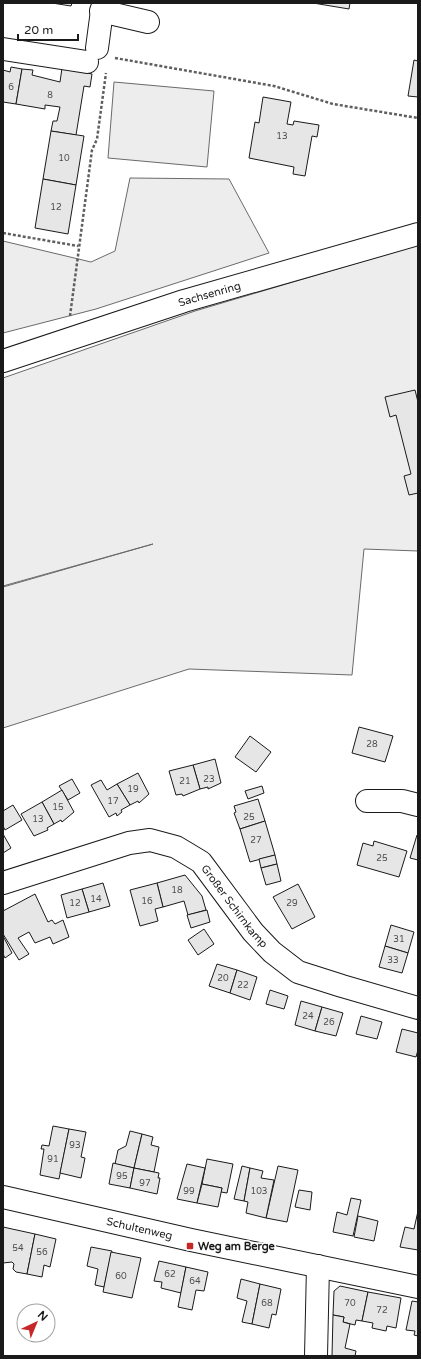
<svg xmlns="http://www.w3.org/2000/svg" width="421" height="1359" font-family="'Varela Round',sans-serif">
	<rect width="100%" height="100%" fill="#fff"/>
	<g fill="#ededed" stroke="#6a6a6a">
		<polygon points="114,82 214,91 207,167 108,158"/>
		<polygon points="130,178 229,179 269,253 96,309 3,333 3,241 91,262 115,251"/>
		<polygon points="418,245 418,551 364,549 352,675 189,669 3,728 3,587 153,544 3,586 3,378 195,311"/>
	</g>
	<g fill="#e6e6e6" stroke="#1a1a1a">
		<polygon points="52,3 72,3 71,6"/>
		<polygon points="313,3 350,3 349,9"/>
		<polygon points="414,60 418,61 418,97 408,96"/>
		<polygon points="11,67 22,69 16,104 3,102 3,70 10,72"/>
		<polygon points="62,68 92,74 90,87 84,86 76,135 51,131 53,121 57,121 60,107 45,105 45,109 16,104 22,69 33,70 32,75 60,82"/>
		<polygon points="263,97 291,102 287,124 293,125 294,121 319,125 317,137 312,136 305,176 293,174 294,167 249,158 255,122 259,123"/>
		<polygon points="51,131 84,136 76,185 43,179"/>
		<polygon points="43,179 76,185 68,234 35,228"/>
		<polygon points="415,390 418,402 418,493 409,495 404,476 411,474 396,415 390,417 385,397"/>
		<polygon points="359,727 393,736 385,762 352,753"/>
		<polygon points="250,736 271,752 256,772 235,757"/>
		<polygon points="215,759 221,783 208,789 208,787 200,789 193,765"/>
		<polygon points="193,765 200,789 183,796 182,794 176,795 169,771"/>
		<polygon points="138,773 149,794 139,803 138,801 130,805 117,784"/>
		<polygon points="72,779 80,793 68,800 59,786"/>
		<polygon points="101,780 107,790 117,784 130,805 121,810 122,812 117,816 116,813 109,817 91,785"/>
		<polygon points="262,786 264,793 248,799 245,791"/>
		<polygon points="62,790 74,812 62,822 61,820 54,824 42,802"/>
		<polygon points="258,799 265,821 240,829 234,813 236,812 234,806"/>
		<polygon points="42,802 54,824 47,828 48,830 34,836 21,814"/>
		<polygon points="13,805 22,820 5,830 3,826 3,811"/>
		<polygon points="265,821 275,855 250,862 240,829"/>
		<polygon points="3,834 11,848 3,853"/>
		<polygon points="417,835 418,835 418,860 410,858"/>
		<polygon points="374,841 407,851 399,877 357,865 363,843 373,846"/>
		<polygon points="275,855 277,864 261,868 259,859"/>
		<polygon points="277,864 281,881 266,885 261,868"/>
		<polygon points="185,875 202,896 206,910 188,915 184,901 163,907 157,883"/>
		<polygon points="103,883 110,906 89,912 82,889"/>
		<polygon points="157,883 163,907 155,909 158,921 140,926 130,890"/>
		<polygon points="298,884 315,917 292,929 273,897"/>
		<polygon points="82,889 89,912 67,918 61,895"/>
		<polygon points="35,894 48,922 52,920 55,924 63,920 69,937 53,944 50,937 35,943 29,932 18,938 29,954 19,960 3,934 3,911"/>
		<polygon points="207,910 210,922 191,928 187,915"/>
		<polygon points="391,925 414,932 408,953 385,946"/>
		<polygon points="204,929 214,944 198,955 188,940"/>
		<polygon points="3,936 12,953 5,958 3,954"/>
		<polygon points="385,946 408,953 402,973 379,967"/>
		<polygon points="217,964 237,970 230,993 209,986"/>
		<polygon points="237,970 257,977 250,1000 230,993"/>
		<polygon points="270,990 288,996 284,1009 266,1004"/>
		<polygon points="301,1001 322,1007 315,1031 295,1025"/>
		<polygon points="322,1007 343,1013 336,1036 315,1031"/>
		<polygon points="361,1016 382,1022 377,1039 356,1034"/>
		<polygon points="402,1029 418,1033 418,1050 416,1057 396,1052"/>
		<polygon points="53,1126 69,1129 59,1179 40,1175 44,1149 41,1149 42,1145 49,1146"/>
		<polygon points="69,1129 86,1132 81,1157 85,1158 81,1178 60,1173"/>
		<polygon points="130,1131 142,1134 134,1168 115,1164 118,1150 126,1146"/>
		<polygon points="142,1134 153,1137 151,1145 159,1147 154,1172 134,1168"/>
		<polygon points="207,1159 233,1164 227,1193 221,1192 222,1188 202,1184"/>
		<polygon points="113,1163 134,1168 130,1188 109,1184"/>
		<polygon points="187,1164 205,1168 197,1203 177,1199"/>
		<polygon points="242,1166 250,1168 244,1201 234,1199"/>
		<polygon points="278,1166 298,1170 287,1222 266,1218"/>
		<polygon points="134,1168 159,1173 158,1178 160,1178 157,1194 130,1188"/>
		<polygon points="250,1168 263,1171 261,1178 274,1180 266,1218 246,1213 248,1202 244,1201"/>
		<polygon points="202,1184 222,1188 218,1207 197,1203"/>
		<polygon points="299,1190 312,1192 310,1210 295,1207"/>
		<polygon points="351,1198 361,1200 353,1236 333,1232 337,1212 347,1215"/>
		<polygon points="418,1211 418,1250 400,1247 405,1227 414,1229"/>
		<polygon points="358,1216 378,1221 374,1241 354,1237"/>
		<polygon points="3,1227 35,1234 27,1274 16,1272 13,1269 14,1264 12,1262 3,1263"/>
		<polygon points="35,1234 56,1239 50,1267 44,1265 42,1277 27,1274"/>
		<polygon points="91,1247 112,1251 104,1287 95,1285 98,1269 87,1266"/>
		<polygon points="111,1252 141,1258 132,1298 103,1292"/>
		<polygon points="159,1261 186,1267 181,1293 161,1288 162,1282 154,1281"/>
		<polygon points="186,1267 208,1272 204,1291 196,1290 192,1310 178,1307"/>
		<polygon points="241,1279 260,1284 252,1324 242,1322 247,1301 237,1298"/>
		<polygon points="260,1284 281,1289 276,1315 272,1314 269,1328 252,1324"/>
		<polygon points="340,1286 368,1292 362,1321 356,1320 355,1325 343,1322 344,1317 333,1315 334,1291"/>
		<polygon points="368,1292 401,1298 396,1328 387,1326 386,1331 372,1328 373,1323 362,1321"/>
		<polygon points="412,1301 418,1302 418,1336 414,1335 415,1331 406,1330"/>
		<polygon points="333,1315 344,1317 343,1322 350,1324 345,1348 356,1351 355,1356 332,1356"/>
	</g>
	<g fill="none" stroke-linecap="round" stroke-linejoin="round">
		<defs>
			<g id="minor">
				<polyline points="101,11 148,22"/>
				<polyline points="97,48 103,3"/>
				<polyline points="3,49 87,62"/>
				<path id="s1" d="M3 361 184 301 418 234"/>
				<polyline points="367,801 402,801 418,805"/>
				<path id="s2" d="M3 883 129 843 150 840 176 847 201 862 253 932 272 952 298 972 342 986 418 1008"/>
				<path id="s3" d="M3 1197 191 1240 418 1287"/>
				<polyline points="316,1356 318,1266"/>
			</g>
		</defs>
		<use href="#minor" stroke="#1a1a1a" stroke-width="24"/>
		<g stroke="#5f5f5f" stroke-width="2.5" stroke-dasharray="3 2" stroke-linecap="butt">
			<polyline points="115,58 274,86 333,104 418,118"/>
			<polyline points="3,233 78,246"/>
			<polyline points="70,316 92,150 97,139 106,73"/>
		</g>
		<use href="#minor" stroke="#fff" stroke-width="22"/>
	</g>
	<rect fill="#c62828" stroke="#fff" stroke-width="1.5" x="186" y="1242" width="8" height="8" rx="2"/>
	<g text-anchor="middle" stroke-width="3" stroke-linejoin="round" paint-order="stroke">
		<g font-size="9" fill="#4d4d4d">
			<text x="11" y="90">6</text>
			<text x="50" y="98">8</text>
			<text x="282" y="139">13</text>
			<text x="64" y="161">10</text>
			<text x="56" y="210">12</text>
			<text x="372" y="747">28</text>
			<text x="209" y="782">23</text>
			<text x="185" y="784">21</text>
			<text x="133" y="792">19</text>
			<text x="113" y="804">17</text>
			<text x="58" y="810">15</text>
			<text x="249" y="820">25</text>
			<text x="38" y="822">13</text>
			<text x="256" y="843">27</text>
			<text x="382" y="861">25</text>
			<text x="177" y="893">18</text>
			<text x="96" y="902">14</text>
			<text x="147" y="904">16</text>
			<text x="75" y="906">12</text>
			<text x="292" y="906">29</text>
			<text x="399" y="942">31</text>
			<text x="393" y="963">33</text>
			<text x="223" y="981">20</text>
			<text x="243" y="988">22</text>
			<text x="308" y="1019">24</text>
			<text x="329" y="1025">26</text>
			<text x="75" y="1148">93</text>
			<text x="53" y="1162">91</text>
			<text x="122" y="1179">95</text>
			<text x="145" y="1186">97</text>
			<text x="189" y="1194">99</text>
			<text x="259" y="1194">103</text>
			<text x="18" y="1251">54</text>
			<text x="42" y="1255">56</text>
			<text x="170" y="1277">62</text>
			<text x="121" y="1279">60</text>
			<text x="195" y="1284">64</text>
			<text x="267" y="1306">68</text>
			<text x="350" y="1306">70</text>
			<text x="382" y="1313">72</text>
		</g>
		<g font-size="11" fill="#1a1a1a" stroke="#fff">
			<text dy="4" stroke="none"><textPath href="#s1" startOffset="217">Sachsenring</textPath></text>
			<text dy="4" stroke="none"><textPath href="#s2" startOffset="265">Großer Schirnkamp</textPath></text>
			<text dy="4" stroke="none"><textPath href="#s3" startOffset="140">Schultenweg</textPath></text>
		</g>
		<g font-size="11" font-weight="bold" fill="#1a1a1a" stroke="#fff" text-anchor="start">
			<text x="198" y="1250">Weg am Berge</text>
		</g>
	</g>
	<rect width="421" height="1359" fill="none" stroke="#1a1a1a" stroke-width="8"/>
	<g transform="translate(36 1323) rotate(44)"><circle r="19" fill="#ffffff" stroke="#a3a3a3"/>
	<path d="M0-3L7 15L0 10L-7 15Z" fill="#c62828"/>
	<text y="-6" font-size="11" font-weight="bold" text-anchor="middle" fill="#1a1a1a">N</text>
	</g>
	<path d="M18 34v6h60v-6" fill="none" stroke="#1a1a1a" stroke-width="2"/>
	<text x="24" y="34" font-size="12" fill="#1a1a1a" stroke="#ffffff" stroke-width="3" paint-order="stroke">20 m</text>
</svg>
